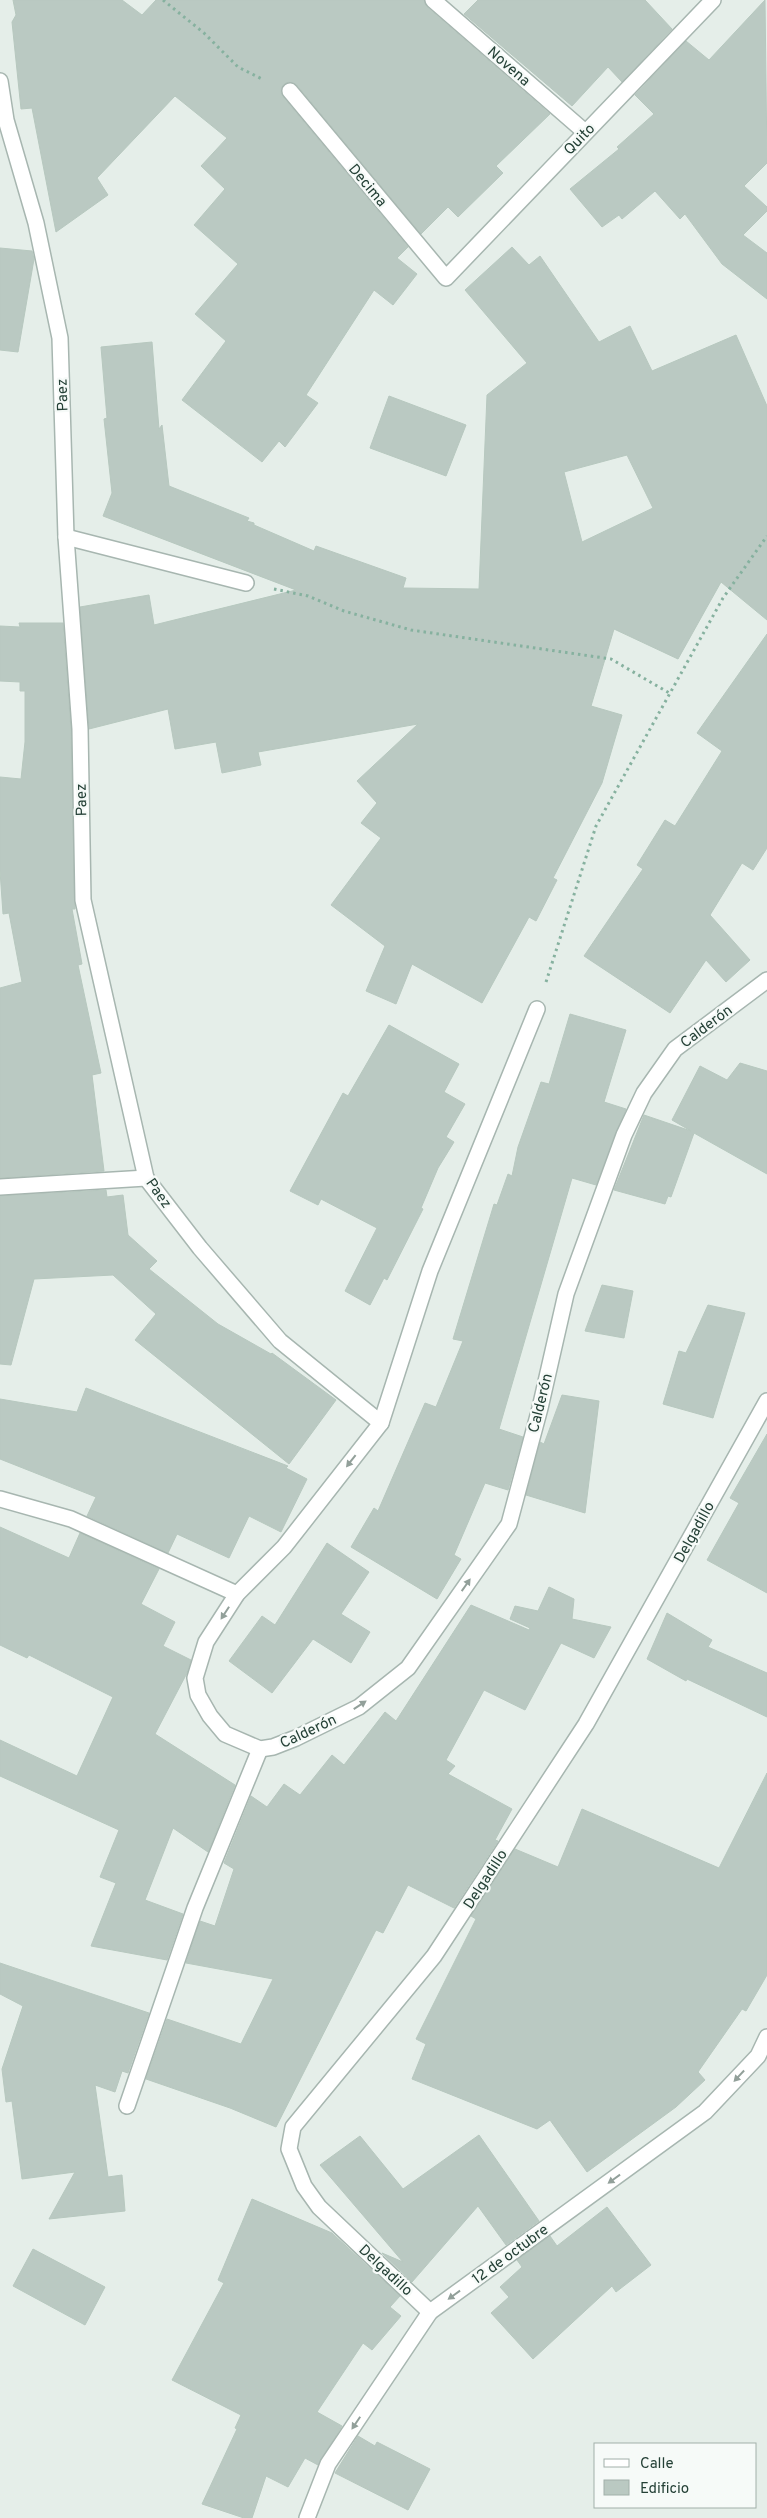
<svg xmlns="http://www.w3.org/2000/svg" width="767" height="2518" font-family="Overpass,sans-serif">
	<rect width="100%" height="100%" fill="#e5eee9"/>
	<g fill="#bac9c2" stroke="#b7c8bf" fill-rule="evenodd">
		<polygon points="13,0 122,0 142,15 156,0 424,0 427,7 550,114 496,166 503,173 458,217 448,207 421,234 297,85 289,82 284,84 281,92 283,97 408,247 397,258 417,274 393,305 374,290 306,395 318,403 285,447 279,441 262,462 182,400 226,341 195,314 238,264 194,225 225,189 201,166 227,138 175,96 97,178 108,195 56,232 32,108 21,109 12,22 16,15"/>
		<polygon points="478,0 645,0 672,29 622,82 608,67 572,106 464,14"/>
		<polygon points="765,0 767,163 744,186 767,207 767,211 743,235 767,253 767,299 722,264 685,214 680,219 655,191 622,219 619,215 602,227 570,189 619,149 617,147 654,114 635,95 686,41 709,60"/>
		<path d="M512 247 529 265 540 256 599 342 630 326 652 371 736 335 767 406V620L721 582 678 659 614 629 591 706 622 715 602 783 553 878 557 880 536 921 529 917 482 1003 412 964 396 1004 366 991 385 946 331 905 381 838 361 823 377 803 357 781 418 724 258 752 261 765 222 773 216 742 175 749 168 709 89 729 80 607 149 595 154 625 296 590 103 516 112 493 104 419 107 418 101 347 152 342 159 429 162 425 169 486 249 518 247 521 254 523V525L314 551 316 546 406 578 403 588 479 589 487 395 527 363 465 290ZM627 455 653 508 582 542 564 472Z"/>
		<polygon points="0,248 32,251 34,259 18,352 0,350"/>
		<polygon points="389,396 466,425 446,476 370,448"/>
		<polygon points="19,623 63,623 71,729 75,909 72,909 82,964 78,965 101,1073 92,1075 104,1171 0,1178 0,988 22,982 9,913 3,914 0,871 0,777 21,779 25,742 25,691 20,691 20,682 0,681 0,626 20,627"/>
		<polygon points="767,634 767,848 753,870 742,863 710,915 750,960 726,982 706,960 670,1013 584,956 643,869 637,865 665,820 675,826 722,751 697,733"/>
		<polygon points="570,1014 626,1030 604,1102 626,1109 596,1185 572,1178 499,1429 523,1437 508,1490 485,1483 454,1555 461,1559 437,1599 351,1547 374,1508 378,1511 425,1403 436,1407 463,1341 453,1339 494,1204 497,1205 508,1174 512,1176 518,1147 541,1082 549,1084"/>
		<polygon points="389,1025 459,1064 444,1092 465,1104 446,1137 454,1142 438,1168 421,1208 423,1209 387,1280 384,1278 370,1305 345,1291 377,1228 321,1199 318,1205 290,1191 343,1093 348,1096"/>
		<polygon points="740,1063 767,1071 767,1174 694,1133 671,1197 668,1196 665,1204 614,1190 644,1115 691,1131 672,1120 700,1066 727,1080"/>
		<polygon points="106,1190 107,1197 123,1195 128,1235 157,1261 149,1269 218,1324 271,1354 272,1353 336,1400 289,1464 135,1340 156,1314 113,1275 34,1279 11,1365 0,1364 0,1196"/>
		<polygon points="602,1285 633,1291 624,1338 585,1331"/>
		<polygon points="708,1305 745,1313 713,1418 663,1404 679,1351 686,1353"/>
		<polygon points="86,1388 288,1466 286,1468 307,1479 281,1532 249,1516 229,1558 177,1534 168,1553 87,1516 96,1497 0,1459 0,1399 77,1412"/>
		<polygon points="562,1395 599,1401 585,1513 526,1495 540,1442 544,1444"/>
		<polygon points="767,1434 767,1593 707,1560 739,1503 730,1498"/>
		<polygon points="0,1527 69,1558 80,1533 159,1569 141,1604 175,1622 163,1646 191,1660 187,1673 155,1734 235,1785 208,1852 173,1828 145,1900 183,1914 167,1960 91,1946 116,1883 100,1877 119,1830 0,1776 0,1740 77,1776 113,1697 29,1655 27,1658 0,1645"/>
		<polygon points="327,1543 369,1572 341,1614 370,1632 351,1663 313,1639 272,1693 229,1661 262,1616 275,1625"/>
		<polygon points="549,1587 574,1599 572,1619 611,1627 594,1658 561,1643 525,1710 484,1690 446,1760 455,1766 448,1774 512,1809 495,1840 498,1841 454,1908 408,1885 383,1933 376,1930 276,2127 230,2108 146,2079 167,2019 241,2044 273,1979 186,1963 200,1921 215,1926 234,1869 224,1863 251,1796 267,1807 284,1784 300,1795 332,1755 344,1765 385,1712 396,1721 471,1605 529,1630 530,1628 510,1619 515,1606 538,1611"/>
		<polygon points="667,1613 712,1640 708,1647 767,1673 767,1717 687,1679 686,1681 647,1659"/>
		<polygon points="767,1773 767,1975 746,2011 742,2009 698,2072 705,2080 676,2107 587,2172 550,2120 537,2129 412,2079 426,2044 416,2039 476,1919 471,1916 515,1849 558,1867 582,1809 719,1868"/>
		<polygon points="0,1963 149,2013 128,2073 122,2071 115,2092 95,2085 108,2177 122,2175 125,2211 49,2219 75,2172 22,2179 12,2101 6,2102 2,2069 23,2006 0,1994"/>
		<polygon points="479,2135 539,2221 506,2245 478,2206 412,2282 382,2253 403,2262 320,2165 360,2136 403,2189"/>
		<polygon points="252,2199 332,2233 400,2296 390,2307 401,2316 372,2350 363,2343 317,2412 342,2426 318,2465 305,2458 288,2487 266,2476 252,2518 244,2518 202,2504 237,2429 235,2428 241,2415 172,2380 224,2283 218,2280"/>
		<polygon points="607,2207 651,2265 616,2292 612,2286 533,2359 491,2313 509,2297 500,2287 522,2267 517,2260 550,2236 557,2246"/>
		<polygon points="33,2249 105,2287 85,2325 13,2286"/>
		<polygon points="358,2436 375,2446 377,2442 430,2469 408,2510 335,2473"/>
	</g>
	<g fill="none" stroke-linecap="round" stroke-linejoin="round">
		<defs>
			<g id="street">
				<polyline points="433,0 585,132"/>
				<polyline points="0,81 6,120 36,223 60,338 66,537 80,729 83,900 146,1178 200,1248 280,1341 381,1423"/>
				<polyline points="290,91 446,278 713,0"/>
				<polyline points="66,537 246,583"/>
				<polyline points="537,1009 430,1271 381,1423 284,1547 237,1594 206,1642 195,1678 198,1695 210,1716 225,1734 260,1749 273,1747 296,1738 359,1707 408,1668 509,1524 540,1408 566,1294 624,1135 644,1093 675,1049 767,980"/>
				<polyline points="0,1187 146,1178"/>
				<polyline points="0,1499 71,1519 237,1594"/>
				<polyline points="127,2106 195,1908 260,1749"/>
				<polyline points="430,2312 319,2207 304,2186 289,2149 293,2127 434,1956 586,1724 767,1401"/>
				<polyline points="307,2518 328,2464 430,2312 705,2112 758,2056 767,2037"/>
			</g>
		</defs>
		<use href="#street" stroke="#a7b6b0" stroke-width="18"/>
		<g stroke="#86b19f" stroke-width="3" stroke-dasharray="2.5 4" stroke-linecap="butt">
			<polyline points="163,0 204,33 238,67 264,80"/>
			<polyline points="274,589 308,596 344,611 411,630 611,659 671,694"/>
			<polyline points="546,982 596,826 723,598 767,536"/>
		</g>
		<use href="#street" stroke="#fff" stroke-width="15"/>
	</g>
	<defs><path id="oneway-solid" d="M-6-.8H1V-3.2L6.5 0L1 3.2V.8H-6Z" transform="scale(1.25)"/></defs>
	<g fill="#92a09a">
		<use href="#oneway-solid" transform="translate(351 1461) rotate(128)"/>
		<use href="#oneway-solid" transform="translate(466 1585) rotate(-55)"/>
		<use href="#oneway-solid" transform="translate(225 1613) rotate(123)"/>
		<use href="#oneway-solid" transform="translate(360 1705) rotate(-33)"/>
		<use href="#oneway-solid" transform="translate(739 2076) rotate(133)"/>
		<use href="#oneway-solid" transform="translate(614 2179) rotate(144)"/>
		<use href="#oneway-solid" transform="translate(454 2295) rotate(144)"/>
		<use href="#oneway-solid" transform="translate(356 2423) rotate(124)"/>
	</g>
	<g text-anchor="middle" stroke-width="4.5" stroke-linejoin="round" paint-order="stroke">
		<g font-size="15" fill="#244036" stroke="#f6faf8">
			<text transform="translate(509 66) rotate(41)" y="5">Novena</text>
			<text transform="translate(579 139) rotate(-46)" y="5">Quito</text>
			<text transform="translate(368 185) rotate(50)" y="5">Decima</text>
			<text transform="translate(62 395) rotate(-92)" y="5">Paez</text>
			<text transform="translate(81 800) rotate(-91)" y="5">Paez</text>
			<text transform="translate(706 1026) rotate(-37)" y="5">Calderón</text>
			<text transform="translate(159 1193) rotate(55)" y="5">Paez</text>
			<text transform="translate(540 1403) rotate(-76)" y="5">Calderón</text>
			<text transform="translate(694 1532) rotate(-61)" y="5">Delgadillo</text>
			<text transform="translate(308 1731) rotate(-25)" y="5">Calderón</text>
			<text transform="translate(485 1879) rotate(-57)" y="5">Delgadillo</text>
			<text transform="translate(510 2254) rotate(-36)" y="5">12 de octubre</text>
			<text transform="translate(386 2270) rotate(43)" y="5">Delgadillo</text>
		</g>
	</g>
	<rect x="594" y="2443" width="162" height="65" fill="#f6faf8" stroke="#a2b0aa"/>
	<rect x="604" y="2459" width="25" height="8" fill="#ffffff" stroke="#a2b0aa"/>
	<text x="640" y="2468" font-size="15" fill="#244036">Calle</text>
	<rect x="604" y="2480" width="25" height="15" fill="#bac9c2" stroke="#a2b0aa"/>
	<text x="640" y="2493" font-size="15" fill="#244036">Edificio</text>
</svg>
